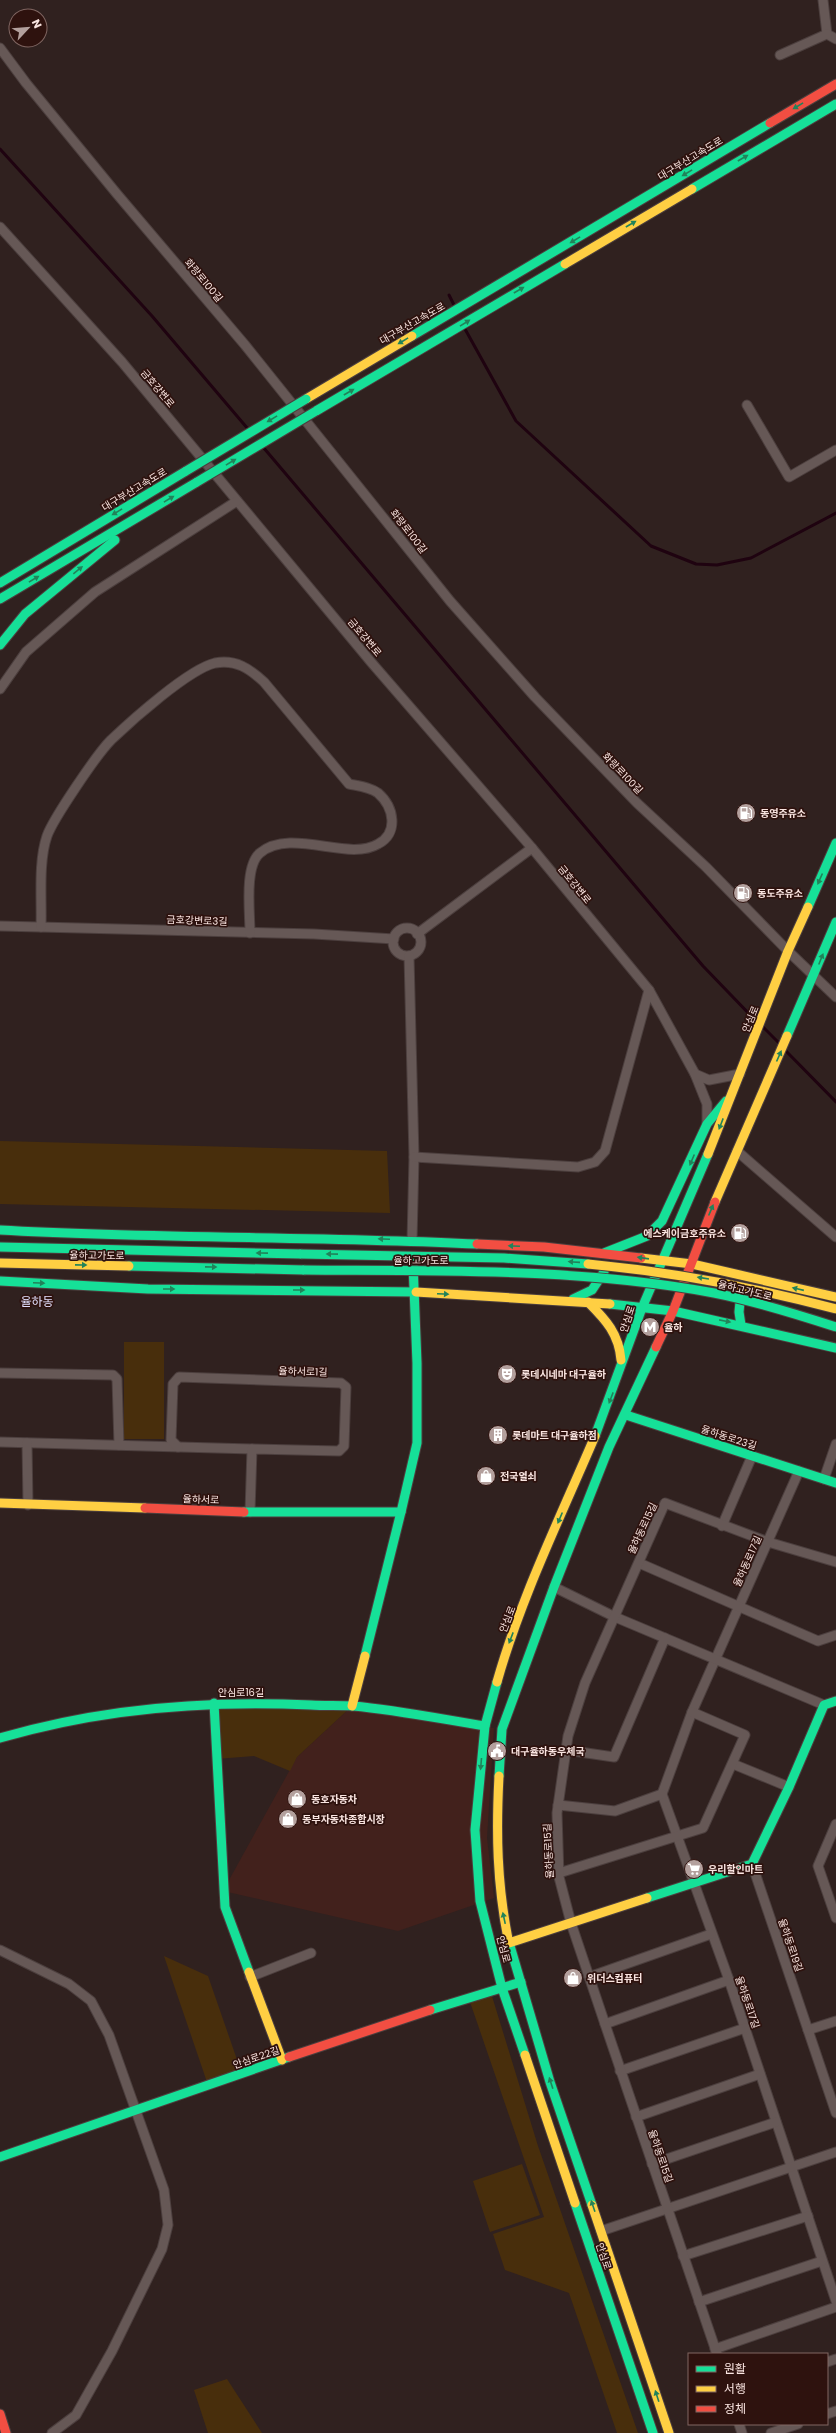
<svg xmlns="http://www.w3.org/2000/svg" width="836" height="2433" font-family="Poppins,'Noto Sans KR',sans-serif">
	<rect width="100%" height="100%" fill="#30211f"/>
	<polygon fill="#42211c" points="352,1706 494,1728 487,1838 494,1898 398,1931 223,1891 297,1757"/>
	<g fill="#482e0c">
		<polygon points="0,1141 387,1151 390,1213 0,1204"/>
		<rect x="124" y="1342" width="40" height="97"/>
		<polygon points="214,1703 352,1706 297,1757 290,1771 254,1756 216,1759"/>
		<polygon points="164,1956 208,1976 242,2074 208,2085"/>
		<polygon points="491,1993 538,2146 638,2433 617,2433 569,2293 505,2270 493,2234 544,2217 469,1999"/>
		<polygon points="522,2164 540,2215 490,2232 473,2181"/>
		<polygon points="227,2379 262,2433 208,2433 194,2390"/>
	</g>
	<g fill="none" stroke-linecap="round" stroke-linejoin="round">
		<g stroke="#1f0310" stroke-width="3">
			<polyline points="0,149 152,316 248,429"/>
			<polyline points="449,295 454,305"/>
			<polyline points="465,329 516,421 651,546 696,564 717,565 751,558 836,513"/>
			<polyline points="263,447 703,966 756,1021"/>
			<polyline points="762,1026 779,1043"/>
			<polyline points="784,1049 836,1102"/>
		</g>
		<defs>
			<g id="street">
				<polyline points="823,0 827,34 836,39"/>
				<polyline points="0,48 26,83 117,194 245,345 450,601 535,697 637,803 706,867 788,951 836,997"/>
				<polyline points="780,55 827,34"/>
				<polyline points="0,227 122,362 371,662 532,848 649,990 695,1074"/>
				<polyline points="747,405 789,477 836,450"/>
				<polyline points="0,689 26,652 95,592 237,501"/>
				<polyline points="0,926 314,934 394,939"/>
				<path d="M41 927C42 900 38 862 47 836 53 819 97 754 111 740 132 720 189 669 215 663 236 659 250 669 264 682L349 784C359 786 370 787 378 793 394 807 399 833 378 844 348 862 291 827 260 853 244 866 250 913 250 933"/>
				<circle cx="407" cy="942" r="14"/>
				<polyline points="417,934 532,848"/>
				<polyline points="409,956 414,1157 412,1241"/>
				<polyline points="707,1124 707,1104 695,1074 709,1080 740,1074"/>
				<polyline points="737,1151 836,1237"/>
				<polyline points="414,1157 578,1167 595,1162 605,1151 649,990"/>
				<polyline points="0,1373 113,1375 117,1379 119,1445"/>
				<polyline points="0,1442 252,1449"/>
				<polyline points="27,1443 28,1505"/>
				<polyline points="178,1447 171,1440 173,1384 179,1377 341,1383 346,1387 344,1446 339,1451 252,1449 250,1512"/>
				<polyline points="799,1471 692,1712 662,1794 729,1980 836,2301"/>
				<polyline points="824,1479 836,1444"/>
				<polyline points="722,1526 752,1456"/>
				<polyline points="639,1563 818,1641 836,1635"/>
				<polyline points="554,1587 615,1617 824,1705"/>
				<polyline points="566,1750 614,1757 665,1638"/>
				<polyline points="733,1764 789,1787"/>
				<polyline points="558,1805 615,1811 662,1794"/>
				<polyline points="836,1824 818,1866 836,1918"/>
				<polyline points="752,1864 836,2113"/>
				<polyline points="559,1873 703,1828 745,1735 692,1712"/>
				<polyline points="0,1950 69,1984 91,2001 109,2035 164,2190 168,2225 162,2249 112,2351 76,2415 52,2433"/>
				<polyline points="250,1977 311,1953"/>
				<polyline points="589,1977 711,1934"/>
				<polyline points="605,2024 729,1980"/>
				<polyline points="808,2030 836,2021"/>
				<polyline points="620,2071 745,2028"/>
				<polyline points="636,2117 760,2074"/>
				<polyline points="652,2164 776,2122"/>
				<polyline points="601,2231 836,2152"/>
				<polyline points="683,2256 808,2216"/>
				<polyline points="699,2302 822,2261"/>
				<polyline points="715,2349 836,2307"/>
				<polyline points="717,2354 605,2024 571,1923 559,1877 557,1813 568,1736 585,1683 665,1503 768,1542 836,1562"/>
				<polyline points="827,2362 836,2359"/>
				<polyline points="827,2414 836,2411"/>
				<polyline points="739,2424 742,2433"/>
				<polyline points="771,2433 798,2424"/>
			</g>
			<g id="fast">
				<polyline points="692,189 836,104"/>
				<polyline points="412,336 770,123"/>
				<polyline points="316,411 565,264"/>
				<polyline points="0,583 186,471"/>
				<polyline points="0,599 197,482"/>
				<polyline points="0,645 25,614 115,540"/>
				<polyline points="808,907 836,843"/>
				<polyline points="787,1036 836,922"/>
				<path d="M0 1230C159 1239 318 1236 477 1244"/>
				<polyline points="0,1247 301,1254"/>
				<polyline points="604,1253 647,1236 662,1221 707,1124 726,1101"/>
				<polyline points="129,1266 304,1270"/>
				<polyline points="0,1281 148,1289 416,1292"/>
				<polyline points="741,1292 739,1312 741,1325"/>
				<polyline points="573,1299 592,1290 604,1272"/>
				<polyline points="610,1304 673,1311 836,1348"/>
				<polyline points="626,1415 836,1483"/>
				<polyline points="595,1436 642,1308 708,1154"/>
				<polyline points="244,1512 401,1512 365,1656"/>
				<polyline points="401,1512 417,1443 417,1363 413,1263"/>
				<polyline points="497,1682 485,1726 475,1830 480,1901 502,1988 525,2055"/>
				<polyline points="214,1703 225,1907 249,1972"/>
				<path d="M0 1738C102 1708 205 1700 311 1705 325 1706 339 1705 353 1706 397 1710 441 1719 485 1726"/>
				<polyline points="499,1776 502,1729 554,1587 609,1447 656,1347"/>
				<polyline points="647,1898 752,1864 789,1787 824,1705 836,1701"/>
				<polyline points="508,1939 550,2082 592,2205"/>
				<polyline points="430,2010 521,1982"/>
				<polyline points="0,2157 289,2057"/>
				<polyline points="575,2203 653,2433"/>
			</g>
			<g id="slow">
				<polyline points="565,264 692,189"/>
				<polyline points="306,399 412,336"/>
				<polyline points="708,1154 788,951 808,907"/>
				<polyline points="715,1202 787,1036"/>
				<polyline points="641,1258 692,1264 836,1297"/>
				<polyline points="0,1263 129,1266"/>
				<polyline points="416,1292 610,1304"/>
				<path d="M588 1302C606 1320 619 1334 621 1360"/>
				<polyline points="0,1503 145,1508"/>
				<path d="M497 1682C521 1597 561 1516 595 1436"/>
				<polyline points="352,1706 365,1656"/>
				<path d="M499 1776C496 1833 497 1883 508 1939"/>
				<polyline points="509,1943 647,1898"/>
				<polyline points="249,1972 282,2060"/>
				<polyline points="525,2055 575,2203"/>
				<polyline points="592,2205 669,2433"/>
			</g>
			<g id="jam">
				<polyline points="770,123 836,84"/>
				<polyline points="477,1244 544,1247 641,1258"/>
				<polyline points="656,1347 673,1311 715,1202"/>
				<polyline points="145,1508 244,1512"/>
				<polyline points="289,2057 430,2010"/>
				<polyline points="0,2414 6,2433"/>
			</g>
		</defs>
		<use href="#street" stroke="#4c3f3e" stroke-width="11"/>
		<use href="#fast" stroke="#4c3f3e" stroke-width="11"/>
		<use href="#slow" stroke="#4c3f3e" stroke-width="11"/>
		<use href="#jam" stroke="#4c3f3e" stroke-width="11"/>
		<use href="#street" stroke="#665856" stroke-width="9"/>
		<use href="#fast" stroke="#16e098" stroke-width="9"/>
		<use href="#slow" stroke="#ffcf43" stroke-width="9"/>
		<use href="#jam" stroke="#f24e42" stroke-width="9"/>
		<defs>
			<g id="fast-bridge">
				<polyline points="186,471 306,399"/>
				<polyline points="197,482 316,411"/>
				<polyline points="301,1254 504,1258 588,1264"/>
				<path d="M304 1270C440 1271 579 1268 714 1293 755 1301 796 1314 836 1327"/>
			</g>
			<path id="slow-bridge" d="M588 1264C672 1272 754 1287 836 1309"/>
		</defs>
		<use href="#fast-bridge" stroke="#4c3f3e" stroke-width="11" stroke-linecap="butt"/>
		<use href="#slow-bridge" stroke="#4c3f3e" stroke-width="11" stroke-linecap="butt"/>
		<use href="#fast-bridge" stroke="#16e098" stroke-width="9"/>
		<use href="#slow-bridge" stroke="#ffcf43" stroke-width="9"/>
	</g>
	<defs><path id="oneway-solid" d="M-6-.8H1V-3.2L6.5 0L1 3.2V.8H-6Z"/></defs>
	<g fill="#21835a">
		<use href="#oneway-solid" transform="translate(798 106) rotate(149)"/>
		<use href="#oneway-solid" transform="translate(743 158) rotate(-30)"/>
		<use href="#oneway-solid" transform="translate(687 173) rotate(149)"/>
		<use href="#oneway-solid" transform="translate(631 224) rotate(-30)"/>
		<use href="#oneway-solid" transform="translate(575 240) rotate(149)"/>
		<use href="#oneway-solid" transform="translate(519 290) rotate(-30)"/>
		<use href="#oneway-solid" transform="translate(465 323) rotate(-32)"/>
		<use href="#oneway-solid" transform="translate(403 341) rotate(149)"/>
		<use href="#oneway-solid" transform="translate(349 392) rotate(-30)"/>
		<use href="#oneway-solid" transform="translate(272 419) rotate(149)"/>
		<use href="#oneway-solid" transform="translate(231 462) rotate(-31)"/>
		<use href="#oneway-solid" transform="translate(169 499) rotate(-31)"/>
		<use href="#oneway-solid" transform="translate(117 512) rotate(149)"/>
		<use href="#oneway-solid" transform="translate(78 570) rotate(-39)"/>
		<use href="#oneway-solid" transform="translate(34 579) rotate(-31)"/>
		<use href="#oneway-solid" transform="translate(820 879) rotate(114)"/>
		<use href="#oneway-solid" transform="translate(821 959) rotate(-68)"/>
		<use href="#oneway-solid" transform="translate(779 1056) rotate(-66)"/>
		<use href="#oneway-solid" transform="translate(721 1124) rotate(111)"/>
		<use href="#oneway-solid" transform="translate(692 1160) rotate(113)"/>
		<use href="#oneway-solid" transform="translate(711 1210) rotate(-67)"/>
		<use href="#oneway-solid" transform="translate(384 1239) rotate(-177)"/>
		<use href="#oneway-solid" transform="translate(514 1246) rotate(-177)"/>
		<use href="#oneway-solid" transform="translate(262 1253) rotate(-179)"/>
		<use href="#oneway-solid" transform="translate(332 1254) rotate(-179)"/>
		<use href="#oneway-solid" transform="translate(643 1258) rotate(-172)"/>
		<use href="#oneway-solid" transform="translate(574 1262) rotate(-176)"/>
		<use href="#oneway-solid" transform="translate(81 1265) rotate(1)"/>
		<use href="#oneway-solid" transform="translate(211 1267) rotate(1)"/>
		<use href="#oneway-solid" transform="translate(703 1278) rotate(-171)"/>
		<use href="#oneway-solid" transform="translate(39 1283) rotate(3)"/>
		<use href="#oneway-solid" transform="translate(169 1289)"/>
		<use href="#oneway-solid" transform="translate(798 1289) rotate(-167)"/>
		<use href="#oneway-solid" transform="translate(299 1290)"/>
		<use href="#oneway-solid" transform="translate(443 1294) rotate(3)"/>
		<use href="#oneway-solid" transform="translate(725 1321) rotate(11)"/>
		<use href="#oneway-solid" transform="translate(611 1398) rotate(111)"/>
		<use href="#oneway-solid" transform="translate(560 1518) rotate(113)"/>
		<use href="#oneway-solid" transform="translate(511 1638) rotate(111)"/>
		<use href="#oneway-solid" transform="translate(481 1764) rotate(95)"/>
		<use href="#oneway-solid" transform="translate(504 1918) rotate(-102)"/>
		<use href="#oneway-solid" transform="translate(551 2083) rotate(-108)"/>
		<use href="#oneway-solid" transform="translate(593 2206) rotate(-109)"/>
		<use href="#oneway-solid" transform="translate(657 2396) rotate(-108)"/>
	</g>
	<defs>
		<symbol id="fuel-disc" viewBox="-11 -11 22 22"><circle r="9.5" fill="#b3a09d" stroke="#2e120e"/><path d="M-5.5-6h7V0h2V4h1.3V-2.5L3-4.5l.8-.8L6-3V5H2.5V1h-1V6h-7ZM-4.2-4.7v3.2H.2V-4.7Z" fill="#fff"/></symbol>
		<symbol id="metro-disc" viewBox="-11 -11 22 22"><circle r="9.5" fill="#b3a09d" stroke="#2e120e"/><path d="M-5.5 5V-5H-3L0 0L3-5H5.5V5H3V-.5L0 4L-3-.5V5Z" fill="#fff"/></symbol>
		<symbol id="theatre-disc" viewBox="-11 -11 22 22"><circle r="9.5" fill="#b3a09d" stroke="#2e120e"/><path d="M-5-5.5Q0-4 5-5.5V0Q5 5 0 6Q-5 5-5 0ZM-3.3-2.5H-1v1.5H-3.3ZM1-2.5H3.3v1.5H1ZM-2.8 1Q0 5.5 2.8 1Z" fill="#fff"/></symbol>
		<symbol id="building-disc" viewBox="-11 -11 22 22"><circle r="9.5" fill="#b3a09d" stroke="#2e120e"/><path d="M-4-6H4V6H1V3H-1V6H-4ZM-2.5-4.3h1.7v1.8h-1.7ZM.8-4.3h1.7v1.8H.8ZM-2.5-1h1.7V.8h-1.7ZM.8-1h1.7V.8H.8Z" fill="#fff"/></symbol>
		<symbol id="shop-disc" viewBox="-11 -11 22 22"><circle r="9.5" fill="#b3a09d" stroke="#2e120e"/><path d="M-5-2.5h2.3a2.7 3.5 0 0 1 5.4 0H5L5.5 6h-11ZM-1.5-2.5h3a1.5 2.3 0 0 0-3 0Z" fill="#fff"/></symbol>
		<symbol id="civic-disc" viewBox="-11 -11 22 22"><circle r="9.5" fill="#b3a09d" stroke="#2e120e"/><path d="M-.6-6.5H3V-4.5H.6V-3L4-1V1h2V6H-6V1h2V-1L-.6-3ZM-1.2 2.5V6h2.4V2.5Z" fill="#fff"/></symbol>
		<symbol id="supermarket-disc" viewBox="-11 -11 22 22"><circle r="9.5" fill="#b3a09d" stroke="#2e120e"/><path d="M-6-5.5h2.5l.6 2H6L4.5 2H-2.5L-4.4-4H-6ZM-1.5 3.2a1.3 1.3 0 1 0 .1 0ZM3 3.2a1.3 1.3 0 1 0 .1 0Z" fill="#fff"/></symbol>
	</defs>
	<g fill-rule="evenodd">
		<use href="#fuel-disc" x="735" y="802" width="22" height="22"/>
		<use href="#fuel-disc" x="732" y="882" width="22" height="22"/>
		<use href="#fuel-disc" x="729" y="1222" width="22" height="22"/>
		<use href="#metro-disc" x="639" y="1316" width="22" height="22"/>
		<use href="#theatre-disc" x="496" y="1363" width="22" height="22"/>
		<use href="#building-disc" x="487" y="1424" width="22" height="22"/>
		<use href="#shop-disc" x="475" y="1465" width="22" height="22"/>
		<use href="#civic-disc" x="486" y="1740" width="22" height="22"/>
		<use href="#shop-disc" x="286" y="1788" width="22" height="22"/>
		<use href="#shop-disc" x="277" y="1808" width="22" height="22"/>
		<use href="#supermarket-disc" x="683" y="1858" width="22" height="22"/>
		<use href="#shop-disc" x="562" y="1967" width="22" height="22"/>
	</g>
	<g text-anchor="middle" stroke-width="3.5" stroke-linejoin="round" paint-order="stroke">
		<g font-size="10" fill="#fae5e1" stroke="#2e120e">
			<text transform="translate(690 158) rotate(-31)" y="4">대구부산고속도로</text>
			<text transform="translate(204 280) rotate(50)" y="4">화랑로100길</text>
			<text transform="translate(412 323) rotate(-30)" y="4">대구부산고속도로</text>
			<text transform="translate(158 388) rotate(50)" y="4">금호강변로</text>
			<text transform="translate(134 489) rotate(-31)" y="4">대구부산고속도로</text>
			<text transform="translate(409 531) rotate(52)" y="4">화랑로100길</text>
			<text transform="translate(365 637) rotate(50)" y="4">금호강변로</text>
			<text transform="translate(623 773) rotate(46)" y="4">화랑로100길</text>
			<text transform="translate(575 884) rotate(51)" y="4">금호강변로</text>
			<text transform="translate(197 920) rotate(2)" y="4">금호강변로3길</text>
			<text transform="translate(750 1019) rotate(-68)" y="4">안심로</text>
			<text transform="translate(97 1255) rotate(1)" y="4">율하고가도로</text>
			<text x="421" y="1264">율하고가도로</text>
			<text transform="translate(745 1290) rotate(14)" y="4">율하고가도로</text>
			<text transform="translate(627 1319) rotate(-72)" y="4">안심로</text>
			<text transform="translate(303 1371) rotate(2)" y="4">율하서로1길</text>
			<text transform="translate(729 1437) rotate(18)" y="4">율하동로23길</text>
			<text transform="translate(201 1499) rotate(2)" y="4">율하서로</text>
			<text transform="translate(642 1528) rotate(-65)" y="4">율하동로15길</text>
			<text transform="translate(747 1561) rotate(-66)" y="4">율하동로17길</text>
			<text transform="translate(507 1619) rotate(-69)" y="4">안심로</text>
			<text x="241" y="1696">안심로16길</text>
			<text transform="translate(548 1851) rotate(-93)" y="4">율하동로15길</text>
			<text transform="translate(791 1945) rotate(71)" y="4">율하동로19길</text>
			<text transform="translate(504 1949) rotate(75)" y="4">안심로</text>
			<text transform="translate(748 2002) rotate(71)" y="4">율하동로17길</text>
			<text transform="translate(256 2057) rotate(-19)" y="4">안심로22길</text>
			<text transform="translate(661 2156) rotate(71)" y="4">율하동로15길</text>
			<text transform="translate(604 2256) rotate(71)" y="4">안심로</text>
		</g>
		<g font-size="10" font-weight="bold" fill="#fae5e1" stroke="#2e120e" text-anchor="start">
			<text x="760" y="817">동영주유소</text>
			<text x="757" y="897">동도주유소</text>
			<text x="726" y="1237" text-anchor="end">에스케이금호주유소</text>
			<text x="664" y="1331">율하</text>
			<text x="521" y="1378">롯데시네마 대구율하</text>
			<text x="512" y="1439">롯데마트 대구율하점</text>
			<text x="500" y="1480">전국열쇠</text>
			<text x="511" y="1755">대구율하동우체국</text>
			<text x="311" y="1803">동호자동차</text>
			<text x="302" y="1823">동부자동차종합시장</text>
			<text x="708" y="1873">우리할인마트</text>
			<text x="587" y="1982">위더스컴퓨터</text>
		</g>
		<g font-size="12" fill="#e2e0fe" stroke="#2e120e">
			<text x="37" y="1306">율하동</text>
		</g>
	</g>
	<rect x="688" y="2353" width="140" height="72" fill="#2e120e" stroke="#806662"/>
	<rect x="696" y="2366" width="20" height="6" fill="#16e098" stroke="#806662"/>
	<text x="724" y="2373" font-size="12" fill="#fae5e1">원활</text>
	<rect x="696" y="2386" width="20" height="6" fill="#ffcf43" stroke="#806662"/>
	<text x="724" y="2393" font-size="12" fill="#fae5e1">서행</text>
	<rect x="696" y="2406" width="20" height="6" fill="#f24e42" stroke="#806662"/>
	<text x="724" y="2413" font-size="12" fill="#fae5e1">정체</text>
	<g transform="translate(28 28) rotate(64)"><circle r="19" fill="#2e120e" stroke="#806662"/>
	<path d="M0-3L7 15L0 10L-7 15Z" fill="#b3a09d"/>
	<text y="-6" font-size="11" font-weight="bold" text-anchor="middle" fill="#fae5e1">N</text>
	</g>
</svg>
